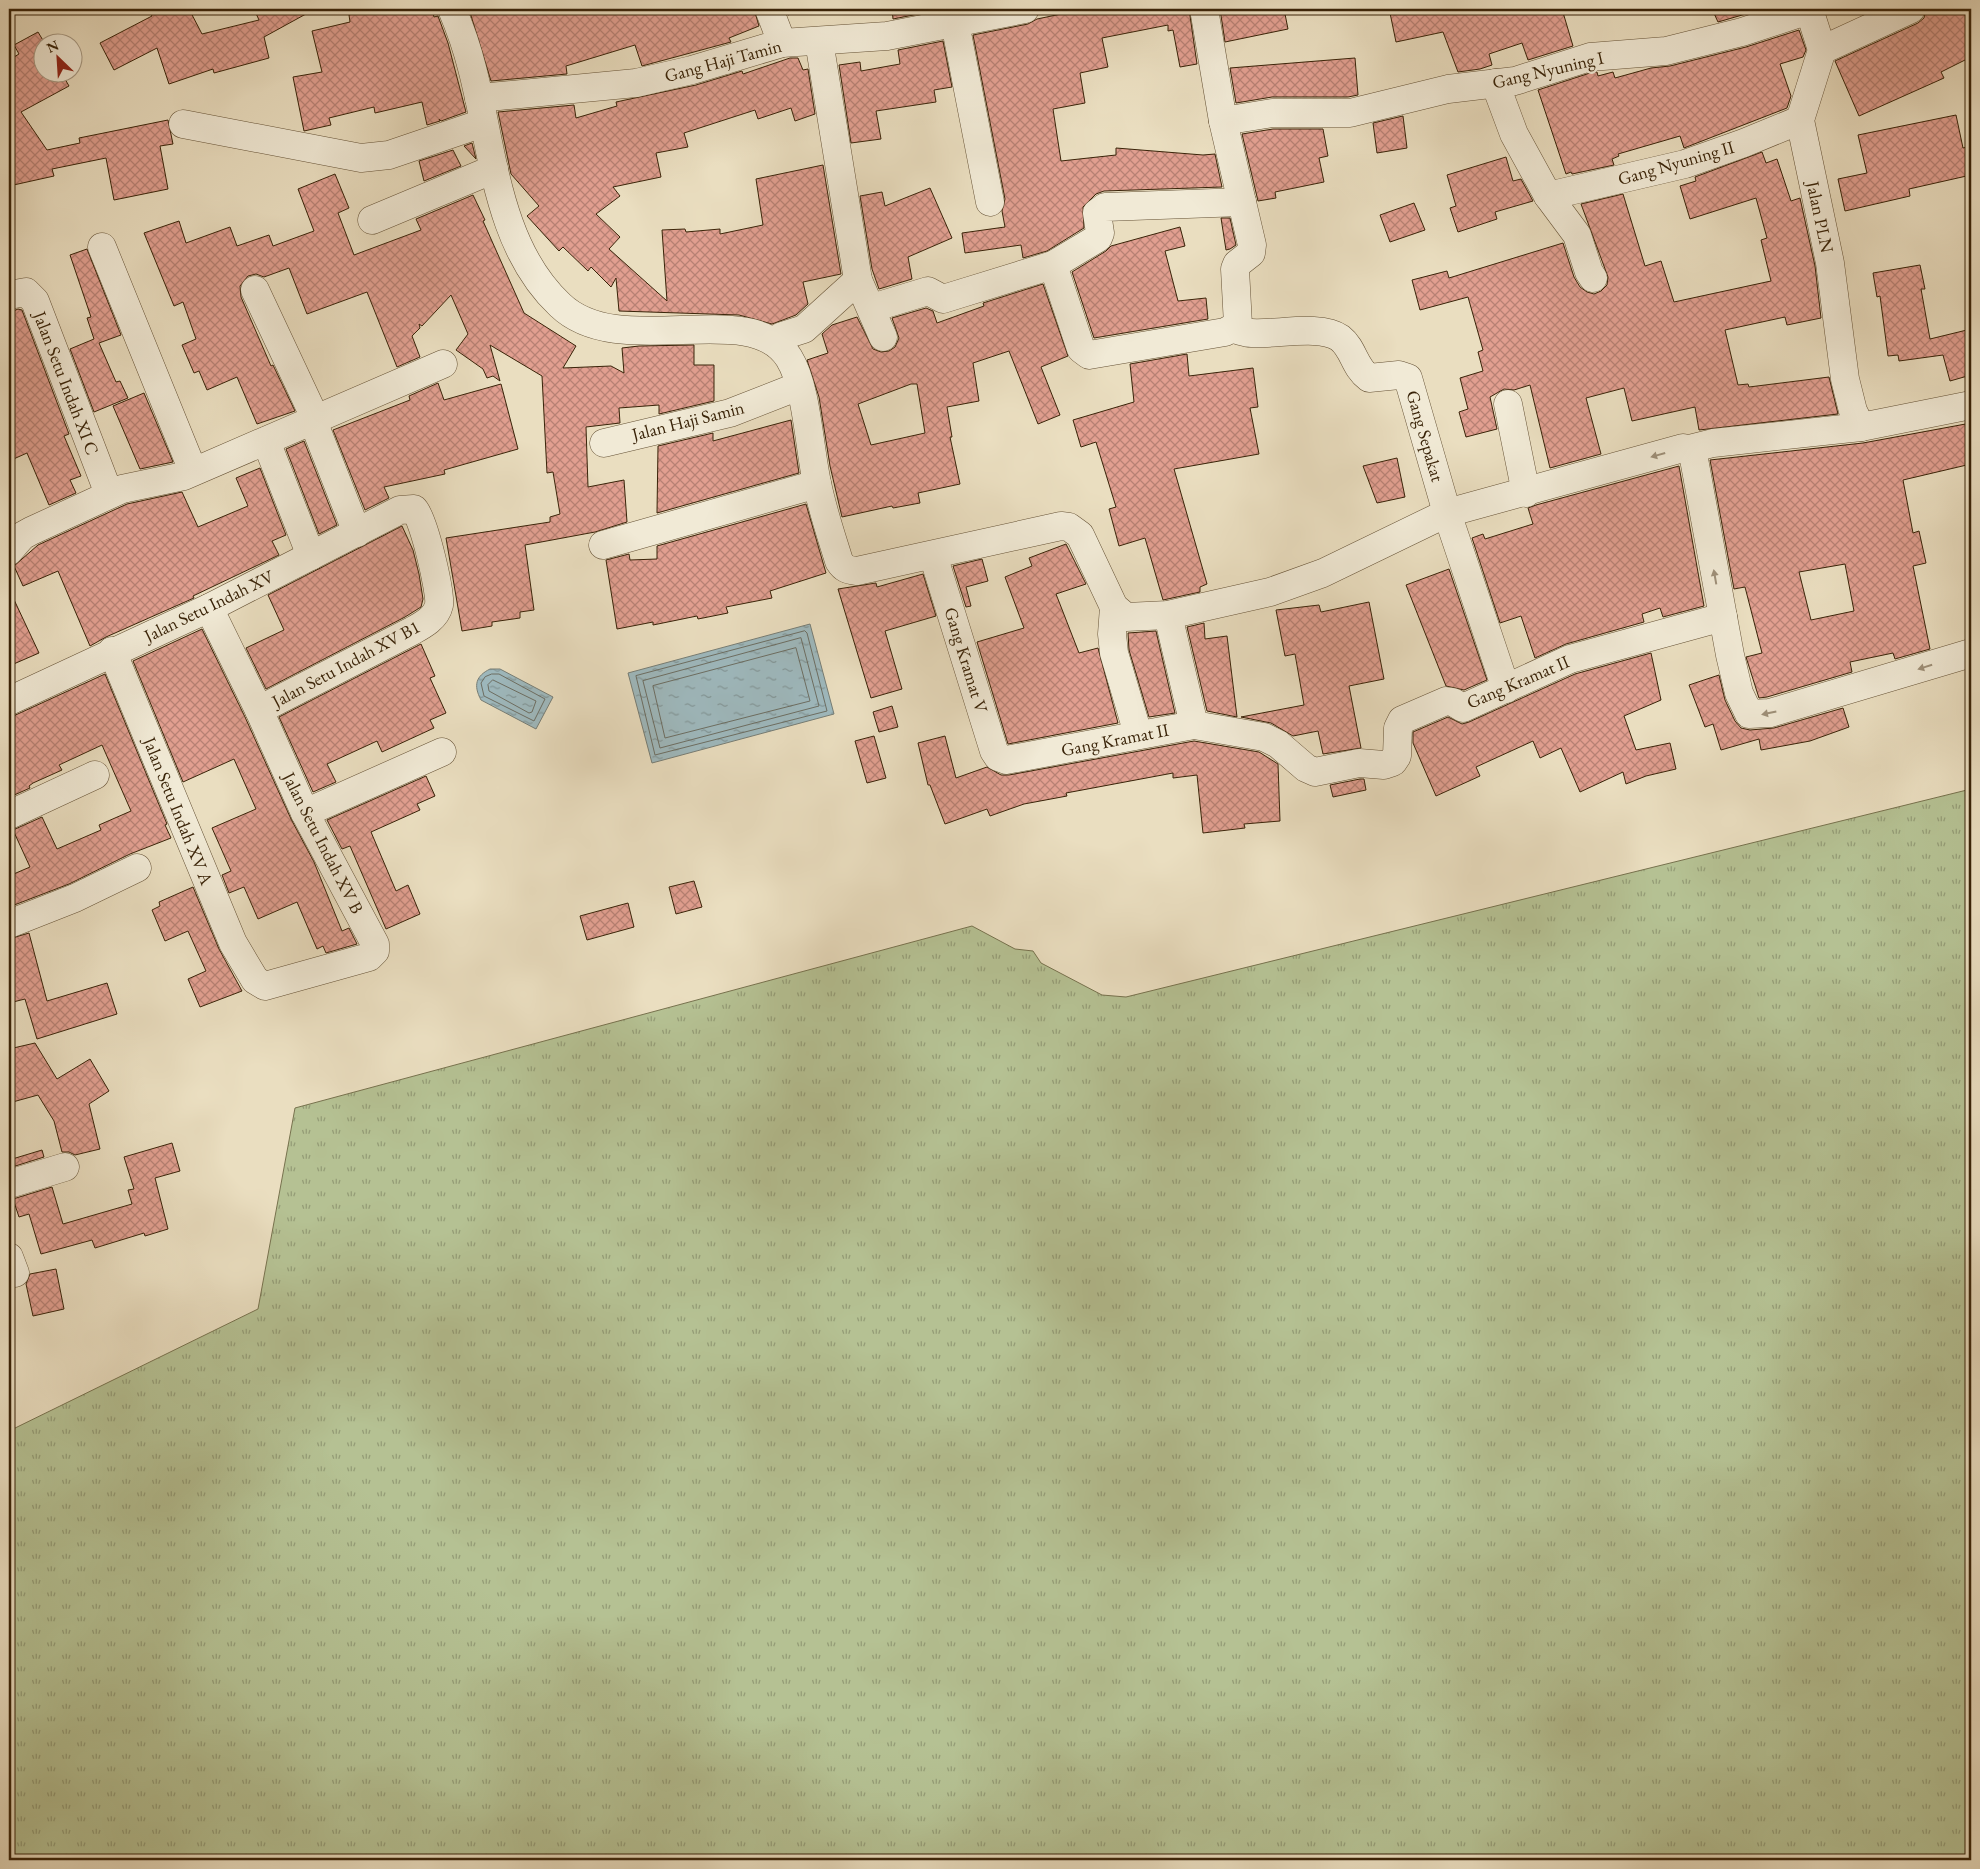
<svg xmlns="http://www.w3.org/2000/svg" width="1980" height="1869" font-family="'EB Garamond',serif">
	<defs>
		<pattern id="grass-tufts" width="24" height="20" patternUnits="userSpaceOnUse" patternTransform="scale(1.25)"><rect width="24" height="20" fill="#b5c193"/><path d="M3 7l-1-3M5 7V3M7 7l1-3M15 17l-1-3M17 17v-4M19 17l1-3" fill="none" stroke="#949c76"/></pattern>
		<pattern id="water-ripples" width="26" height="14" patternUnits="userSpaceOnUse" patternTransform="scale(1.25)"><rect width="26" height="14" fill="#9eb9be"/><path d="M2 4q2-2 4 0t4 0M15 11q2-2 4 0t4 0" fill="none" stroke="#829698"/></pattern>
		<pattern id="building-cross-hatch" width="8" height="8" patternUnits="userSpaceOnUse" patternTransform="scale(1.25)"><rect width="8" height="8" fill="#e19f90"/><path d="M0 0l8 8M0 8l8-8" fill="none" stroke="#b78174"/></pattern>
	</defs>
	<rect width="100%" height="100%" fill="#eadec0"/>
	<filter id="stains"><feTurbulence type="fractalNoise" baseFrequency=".004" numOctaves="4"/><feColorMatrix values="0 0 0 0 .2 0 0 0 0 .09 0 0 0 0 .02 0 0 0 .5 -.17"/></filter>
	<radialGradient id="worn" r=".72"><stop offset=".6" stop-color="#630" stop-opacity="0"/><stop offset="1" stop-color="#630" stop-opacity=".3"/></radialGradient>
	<polygon fill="url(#grass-tufts)" stroke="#77724e" points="1971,789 1971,1860 9,1860 9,1431 258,1309 295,1108 972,926 1015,949 1033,951 1041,963 1102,995 1126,997"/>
	<g fill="url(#water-ripples)" stroke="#767d75">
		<polygon points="810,624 834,714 652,763 628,673"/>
		<path d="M490 669H500L553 697 536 729 481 700C473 685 476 676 490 669Z"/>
	</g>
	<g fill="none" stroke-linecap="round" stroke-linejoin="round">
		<g stroke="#6c6e63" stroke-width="1">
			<polygon points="805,631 807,633 827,711 655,755 636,676"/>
			<polygon points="801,638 819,706 660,748 643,681"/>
			<polygon points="796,648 810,701 665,738 653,686"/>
			<polygon points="492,674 499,674 545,699 534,721 484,696 481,683 485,677"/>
			<polygon points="493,680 536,701 532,712 529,713 489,691 488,685"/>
		</g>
	</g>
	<g fill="url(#building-cross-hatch)" stroke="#392308" fill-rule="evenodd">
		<polygon points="148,9 189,9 202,34 259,20 254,9 315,9 264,37 269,58 214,73 213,69 169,84 157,48 114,70 100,43 152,16"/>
		<polygon points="372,9 373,12 387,9 432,9 434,17 438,16 448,43 466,112 441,121 439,119 440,121 427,125 422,102 375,113 374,107 329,118 331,125 304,131 293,77 322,72 312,31 350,22 349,15"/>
		<polygon points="469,9 754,9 759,26 729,38 731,42 642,66 635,45 566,66 567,74 491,81"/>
		<polygon points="786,9 799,9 799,10 788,15"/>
		<polygon points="892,9 939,9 939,10 893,19"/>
		<polygon points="1065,9 1189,9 1197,64 1180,67 1173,30 1168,31 1168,25 1102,38 1108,67 1080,73 1085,103 1053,109 1061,161 1116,155 1116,148 1203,155 1215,154 1222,187 1104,191 1096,194 1083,207 1084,228 1047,251 1023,258 1021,245 965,253 962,233 1005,227 1002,211 1005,199 973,35 1028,24 1037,19 1066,13"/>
		<polygon points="1220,9 1284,9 1288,29 1225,42"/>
		<polygon points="1409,9 1562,9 1573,46 1528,60 1522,43 1489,54 1492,65 1480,69 1458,72 1443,32 1396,42 1390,13"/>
		<polygon points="1712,9 1763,9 1718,22"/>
		<polygon points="1926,9 1971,9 1971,57 1941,72 1944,78 1859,116 1835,61 1918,23 1924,18"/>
		<polygon points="1799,30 1806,50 1803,57 1780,64 1791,96 1787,108 1684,148 1680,136 1618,154 1619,156 1612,159 1614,165 1572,174 1571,172 1566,174 1538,90 1593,72 1597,72 1598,76 1613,72 1615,78 1651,68 1670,66 1746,47"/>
		<polygon points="38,32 44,42 42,72 61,72 69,86 21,112 47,150 80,143 79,138 168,120 173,144 160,146 168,189 114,200 106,158 52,169 54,176 9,186 9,60 19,54 14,45"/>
		<polygon points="943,41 952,87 934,90 936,102 876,111 881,139 851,143 839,65 860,62 861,71 900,64 898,50"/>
		<polygon points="790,58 798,58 803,70 808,69 815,114 795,121 791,108 758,119 755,110 684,133 688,147 656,153 661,177 613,187 620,196 596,214 620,237 609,249 667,301 662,230 685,229 686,232 720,229 720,234 763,225 756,179 823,165 841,274 803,282 808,304 796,315 772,324 739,315 619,311 616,278 611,287 591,267 588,271 563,247 559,251 527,216 539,206 511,174 498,112 574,105 576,118 617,106 616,102 696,85 742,71 743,74"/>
		<polygon points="1355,58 1358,95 1348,97 1272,97 1236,103 1230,68"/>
		<polygon points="1956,115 1963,148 1971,146 1971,175 1909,189 1910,196 1845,211 1838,179 1867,173 1858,135"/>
		<polygon points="1403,116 1407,148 1377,153 1373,123"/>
		<polygon points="1273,129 1323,129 1328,156 1319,158 1324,182 1275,192 1276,198 1258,201 1242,134"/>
		<polygon points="472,143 476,159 464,146"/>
		<polygon points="453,150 461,166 424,181 419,161"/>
		<polygon points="1762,152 1766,163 1777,159 1791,201 1800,198 1815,266 1821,318 1787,325 1785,317 1725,330 1738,385 1748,384 1749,387 1829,377 1838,414 1699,430 1695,407 1632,421 1624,388 1586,398 1601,454 1550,468 1530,385 1514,390 1504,389 1490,397 1497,429 1466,437 1459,412 1468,409 1460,378 1483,371 1478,352 1483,350 1468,297 1420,310 1412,280 1447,271 1449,278 1563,243 1574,277 1580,287 1587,292 1594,294 1601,291 1607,285 1608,277 1581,204 1623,194 1645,266 1661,261 1674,302 1771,281 1761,240 1767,238 1756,198 1690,219 1680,186 1696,181 1695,177"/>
		<polygon points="1506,157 1513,181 1521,179 1533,201 1495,212 1497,219 1458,232 1450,208 1456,206 1447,175"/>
		<polygon points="335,174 349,208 338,213 354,255 421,230 416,219 473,195 485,220 483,221 524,313 576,346 563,368 611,366 624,373 622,348 639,346 694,345 694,365 714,365 714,401 659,414 659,405 619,408 620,423 586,427 588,487 624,480 627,522 595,532 525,545 534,610 520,612 520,618 492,622 492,626 462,631 446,538 550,522 550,517 560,514 553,472 547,473 542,376 490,345 500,381 493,376 487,378 483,369 456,350 468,334 451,295 422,326 419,324 420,328 412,336 420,357 397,367 367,292 307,314 289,268 264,277 256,274 248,276 240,286 241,297 271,366 273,365 295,411 257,424 237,377 207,390 199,371 194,373 182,345 196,339 183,302 174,306 144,233 179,221 186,243 230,227 237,246 269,235 273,246 314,231 298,189"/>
		<polygon points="930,188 952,238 908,257 912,279 879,289 872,269 860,196 882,192 885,206"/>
		<polygon points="1414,203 1425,230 1390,242 1380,215"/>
		<polygon points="1221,218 1230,218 1236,245 1230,249 1226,250"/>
		<polygon points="1180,227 1185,246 1165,251 1178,301 1206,298 1208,319 1094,338 1072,272 1106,251 1111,246"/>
		<polygon points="87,249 121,335 99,343 116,382 120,381 128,398 94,412 70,349 94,339 87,318 91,317 70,255"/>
		<polygon points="1920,265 1925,289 1921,289 1930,339 1971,329 1971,375 1950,381 1943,355 1899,361 1898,355 1888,356 1880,296 1877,297 1873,273"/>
		<path d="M1043 284 1068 356 1041 367 1060 415 1038 424 1009 351 973 363 979 401 947 407 952 437H950L960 484 918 493 920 503 893 508 892 506 842 517 830 466 819 397 807 360 828 353 822 334 832 325 857 317 873 349 881 352 889 351 895 347 899 338 892 318 926 308 933 311 937 323 984 306 983 303ZM911 384H917L925 433 871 445 858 404Z"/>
		<polygon points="18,309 22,310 69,434 64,436 81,476 70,480 76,493 49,505 27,453 9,461 9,313"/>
		<polygon points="1187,354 1189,376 1253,368 1258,407 1250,408 1259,454 1174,469 1207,584 1200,587 1200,592 1163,600 1145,538 1119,546 1109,509 1116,507 1096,442 1081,447 1073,420 1134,402 1130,364"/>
		<polygon points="438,383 444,400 501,384 518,449 444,470 445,474 384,487 389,498 365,510 333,430 410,400 409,396"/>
		<polygon points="144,393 173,462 140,469 113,406"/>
		<polygon points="791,420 799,473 657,513 658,446 713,433 713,441"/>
		<path d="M1971 423V464L1903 480 1913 533 1919 531 1926 563 1913 566 1930 649 1895 659 1893 653 1850 662 1852 672 1767 697 1759 698 1746 657 1762 653 1745 587 1734 589 1710 460 1863 443ZM1845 564 1854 611 1811 620 1799 572Z"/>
		<polygon points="304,441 337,525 319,534 286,449"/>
		<polygon points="1397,458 1405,497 1377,503 1363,466"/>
		<polygon points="1679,466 1704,606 1663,617 1660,608 1642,614 1644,622 1566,644 1535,658 1521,616 1500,623 1472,538 1483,534 1485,539 1533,524 1528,508 1536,505"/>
		<polygon points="260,468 286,535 272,541 279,555 193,596 194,598 106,637 90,646 58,571 23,586 14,566 38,545 127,504 182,492 198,527 248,506 236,478"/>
		<polygon points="806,504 826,573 770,591 772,598 726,607 728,613 698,619 697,616 653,625 653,622 617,629 606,560 629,554 630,560 657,559 657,546"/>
		<polygon points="402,526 413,550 419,574 423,599 421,607 405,617 266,689 246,648 284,630 268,595"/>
		<polygon points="1066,544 1086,584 1056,594 1079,653 1098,648 1118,723 1008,744 977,642 1024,628 1005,577 1032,566 1029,558"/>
		<polygon points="982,559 988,581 966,587 971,606 966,607 953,566"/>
		<polygon points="1449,569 1487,680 1464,690 1446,686 1406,585"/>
		<polygon points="923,574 936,616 885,631 902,689 871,698 838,589 876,583 877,587"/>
		<polygon points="9,589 39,653 9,666"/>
		<polygon points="1369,602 1384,679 1349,686 1361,748 1323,754 1318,731 1293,736 1271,723 1241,717 1304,705 1295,654 1285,656 1276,610 1319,605 1321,612"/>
		<polygon points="1204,623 1205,639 1227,636 1237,717 1207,711 1187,627"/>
		<polygon points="202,629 245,717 291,819 314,862 342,931 349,928 357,944 326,953 323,946 317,949 297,902 258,919 244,887 229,893 222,875 231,871 212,828 256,809 234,759 183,782 133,661"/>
		<polygon points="1156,631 1175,713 1149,717 1129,650 1128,633"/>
		<polygon points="421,644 435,676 430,678 446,713 430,720 434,728 382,752 377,741 327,764 336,782 313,792 279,717"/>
		<polygon points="1651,653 1661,700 1624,716 1636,750 1670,743 1676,769 1646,776 1626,784 1623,772 1580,792 1561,748 1540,758 1533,741 1476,767 1480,776 1436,796 1413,743 1413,732 1448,717 1462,724 1469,722 1575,674"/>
		<polygon points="105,674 167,824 165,825 171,838 130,854 69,884 9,907 9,876 30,867 13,830 42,817 57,849 101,830 99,825 131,811 102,745 59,765 62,770 33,783 29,786 30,788 12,796 11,794 9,795 9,718"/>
		<polygon points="1719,675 1725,700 1735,721 1741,728 1750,730 1774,728 1843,708 1849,727 1810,741 1761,750 1759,739 1721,750 1713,724 1705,727 1689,685"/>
		<polygon points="892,706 898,727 879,732 873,712"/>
		<polygon points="874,736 886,778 867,783 855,741"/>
		<polygon points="945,736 956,778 987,767 1001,775 1009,775 1194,741 1259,752 1278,764 1280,821 1244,824 1245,828 1203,833 1197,775 1173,778 1173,773 1066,793 1067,796 1024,804 990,816 987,809 945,824 930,785 928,785 918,743"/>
		<polygon points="426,776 435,796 417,804 420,810 371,832 396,891 408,885 420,914 386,929 350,846 342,849 327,820"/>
		<polygon points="1360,779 1364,779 1366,790 1333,797 1330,785"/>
		<polygon points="694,881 702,907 676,914 669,887"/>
		<polygon points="193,887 219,949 242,991 200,1007 188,979 206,971 188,931 165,941 152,910 160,906 159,902"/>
		<polygon points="628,903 634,927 587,940 580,916"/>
		<polygon points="29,933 47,1001 107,983 117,1014 37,1039 25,999 9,1003 9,939"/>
		<polygon points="35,1043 57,1079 90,1059 109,1091 89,1104 100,1149 75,1155 69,1152 62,1152 54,1121 38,1095 9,1103 9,1049"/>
		<polygon points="172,1143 180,1171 155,1178 168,1229 145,1236 144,1233 95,1248 92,1240 41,1254 29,1214 19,1217 13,1199 52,1187 63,1224 132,1204 128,1190 134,1189 124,1157"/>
		<polygon points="42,1150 44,1157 9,1168 9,1160"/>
		<polygon points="56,1269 64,1309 33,1316 26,1284 30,1274"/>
	</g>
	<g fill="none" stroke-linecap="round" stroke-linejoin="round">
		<defs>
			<g id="minor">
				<path d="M452 9C460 28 467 48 472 68 493 147 496 245 560 305 620 363 751 296 789 358 807 387 809 447 817 483 822 509 831 535 839 561 844 569 848 570 857 571L1061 526 1069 527 1080 535 1114 607 1126 617 1168 615 1270 592 1323 573 1447 513 1683 448 1689 449 1694 459 1730 655 1739 693 1749 714 1770 713 1971 653"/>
				<polyline points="769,9 782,43"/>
				<polyline points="1809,9 1822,50 1800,120 1830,263 1845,379 1853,411 1861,427"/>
				<polyline points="955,23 990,202"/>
				<polyline points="819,41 858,280 883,337"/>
				<polyline points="1822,50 1911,9"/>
				<polyline points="1495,83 1514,134 1548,196 1577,235 1589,272 1593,278"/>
				<polyline points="479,98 636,83 692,70 782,43 887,36 1025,9"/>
				<polyline points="1223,121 1272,113 1350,113 1448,89 1515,81 1590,57 1666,51 1742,32 1809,10"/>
				<polyline points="183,124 361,158 389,155 483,123"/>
				<polyline points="1548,196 1685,164 1744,143 1800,120"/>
				<polyline points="372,220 494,169"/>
				<polyline points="102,247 193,471"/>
				<polyline points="1053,265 1081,349 1089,355 1225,332 1238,325 1235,269 1237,264 1251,253 1252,245 1223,121 1204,9"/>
				<polyline points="255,290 316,420"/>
				<polyline points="9,295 26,292 35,301 109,494"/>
				<polyline points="872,308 928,291 943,299 1053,265 1098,238 1100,233 1097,213 1105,207 1242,202"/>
				<path d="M1232 329C1239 330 1245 333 1251 333 1275 335 1321 324 1340 338 1354 349 1354 367 1369 378L1399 375 1408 378 1447 513 1506 689"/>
				<polyline points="775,341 782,336 804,329 858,280"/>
				<polyline points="1508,404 1526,493"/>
				<polyline points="313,421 357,533"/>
				<polyline points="266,441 311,556"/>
				<polyline points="604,443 730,413 799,386"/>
				<polyline points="1689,449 1713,443 1861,427 1971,405"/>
				<polyline points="603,545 817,484"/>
				<polyline points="9,551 22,536 31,531 122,489 184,476 443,364"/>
				<polyline points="933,555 994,751 998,757 1006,760 1194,725 1264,737 1278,744 1306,768 1315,772 1359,763 1384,765 1393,762 1397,756 1398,728 1402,720 1446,701 1453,702 1463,708 1570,659 1723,617"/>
				<polyline points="1114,607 1112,634 1114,653 1138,734"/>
				<polyline points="1168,615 1194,725"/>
				<polyline points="112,651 233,943 255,980 265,986 369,957 375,951 375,944 305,813 259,710 209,608"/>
				<path d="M9 701 209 608 400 510 414 509C423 516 441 592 439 605 436 618 423 625 412 631L259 710"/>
				<polyline points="305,813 442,752"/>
				<polyline points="9,815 95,775"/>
				<polyline points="9,924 75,898 137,868"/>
				<polyline points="9,1184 65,1167"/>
				<polyline points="9,1257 15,1273"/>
			</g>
		</defs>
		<use href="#minor" stroke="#655236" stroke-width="29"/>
		<use href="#minor" stroke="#f1ead6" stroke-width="28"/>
	</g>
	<defs><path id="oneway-solid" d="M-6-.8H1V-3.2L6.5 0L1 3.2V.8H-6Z" transform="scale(1.25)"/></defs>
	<g fill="#9e9079">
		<use href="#oneway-solid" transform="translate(1658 455) rotate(164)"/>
		<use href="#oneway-solid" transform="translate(1715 577) rotate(-100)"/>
		<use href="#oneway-solid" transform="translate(1925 667) rotate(163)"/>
		<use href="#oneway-solid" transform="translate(1769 713) rotate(168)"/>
	</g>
	<g text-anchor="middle" stroke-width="5" stroke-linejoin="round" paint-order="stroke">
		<g font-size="18" fill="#392308" stroke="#f1ead6">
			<text transform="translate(723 61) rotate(-15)" y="6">Gang Haji Tamin</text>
			<text transform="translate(1548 70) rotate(-13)" y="6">Gang Nyuning I</text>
			<text transform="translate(1676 163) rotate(-16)" y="6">Gang Nyuning II</text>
			<text transform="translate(1820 217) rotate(78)" y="6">Jalan PLN</text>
			<text transform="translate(66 383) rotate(69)" y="6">Jalan Setu Indah XI C</text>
			<text transform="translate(688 421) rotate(-14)" y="6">Jalan Haji Samin</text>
			<text transform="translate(1425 436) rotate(74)" y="6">Gang Sepakat</text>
			<text transform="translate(209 606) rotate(-26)" y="6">Jalan Setu Indah XV</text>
			<text transform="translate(966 660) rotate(73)" y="6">Gang Kramat V</text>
			<text transform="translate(346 664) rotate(-28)" y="6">Jalan Setu Indah XV B1</text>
			<text transform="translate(1518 682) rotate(-23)" y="6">Gang Kramat II</text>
			<text transform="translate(1115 740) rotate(-11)" y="6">Gang Kramat II</text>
			<text transform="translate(178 811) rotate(68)" y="6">Jalan Setu Indah XV A</text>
			<text transform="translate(323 843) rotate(63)" y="6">Jalan Setu Indah XV B</text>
		</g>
	</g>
	<rect width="1980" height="1869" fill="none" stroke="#eadec0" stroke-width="30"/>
	<rect x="10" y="10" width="1960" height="1849" fill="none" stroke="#392308" stroke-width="2.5"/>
	<rect x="15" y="15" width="1950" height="1839" fill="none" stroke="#392308"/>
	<g transform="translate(58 58) rotate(335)"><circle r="24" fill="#f1ead6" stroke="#a79a84"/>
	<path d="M0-4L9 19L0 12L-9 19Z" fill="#8f2418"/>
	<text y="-8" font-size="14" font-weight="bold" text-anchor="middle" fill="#392308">N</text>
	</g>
	<rect width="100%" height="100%" filter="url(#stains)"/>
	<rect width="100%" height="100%" fill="url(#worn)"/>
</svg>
